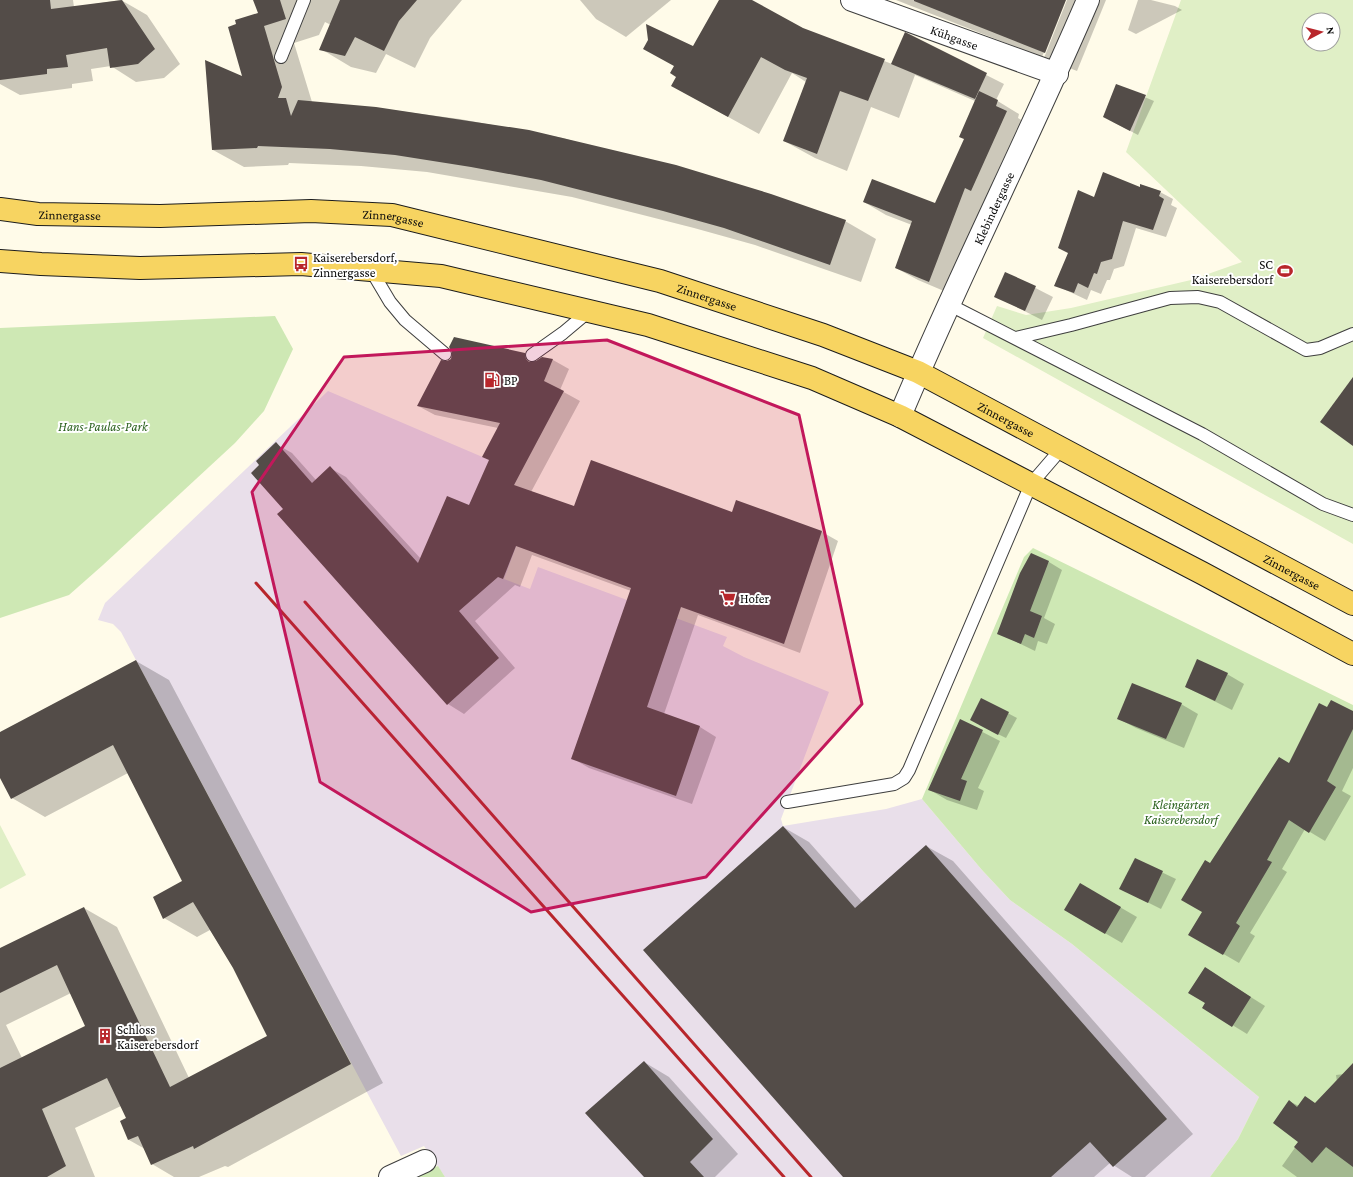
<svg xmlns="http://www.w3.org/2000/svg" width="1353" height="1177" font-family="'Crimson Pro',serif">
	<rect width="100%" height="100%" fill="#fffbe9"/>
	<polygon fill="#e9dfea" points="328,391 520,473 510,493 532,503 504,579 530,589 538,567 727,637 723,646 744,657 829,692 781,819 783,826 886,809 922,799 982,870 1010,900 1072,944 1259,1097 1238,1139 1210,1177 445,1177 424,1146 401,1156 121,632 113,624 98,620 105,603"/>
	<g fill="#cee8b4">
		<polygon points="275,316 293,349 264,411 235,443 103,565 69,595 0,618 0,328"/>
		<polygon points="1033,548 1353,705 1353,1177 1210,1177 1238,1139 1259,1097 1072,944 1010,900 982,870 922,799 1024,557"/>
		<polygon points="438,1166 445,1177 412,1177"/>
	</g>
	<g fill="#e0efc6" fill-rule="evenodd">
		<path d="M1181 0H1353V544L983 338 997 306 1026 315 1071 308 1191 280 1242 262 1126 152ZM1309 20H1333V44H1309Z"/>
		<polygon points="0,825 26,875 0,889"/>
	</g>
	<g fill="#0003" fill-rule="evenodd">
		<polygon points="0,0 73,0 74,7 121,0 147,15 180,64 164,78 136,82 111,66 91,69 93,81 72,84 72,88 20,95 0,84"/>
		<polygon points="255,0 462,0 430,38 415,68 386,54 376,73 351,67 321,49 331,25 325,22 319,35 294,43 312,102 376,108 460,119 563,138 845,221 876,239 861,282 755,245 694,228 572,197 427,172 361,166 289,163 288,165 244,167 213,150 244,77 259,14"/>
		<polygon points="580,0 671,0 626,37 596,19"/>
		<polygon points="720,0 749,0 802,29 892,64 905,34 1004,84 996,100 1019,114 1018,118 1028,124 951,294 918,280 896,268 912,225 886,215 864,202 936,205 965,139 975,101 915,75 899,118 871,107 847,171 815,158 784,141 806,82 792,73 759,134 703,103 694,47"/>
		<polygon points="896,0 1065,0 1042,57"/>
		<polygon points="1067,0 1106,0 1077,71 1044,58"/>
		<polygon points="1138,0 1151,0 1175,6 1182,10 1136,34 1128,30"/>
		<polygon points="1116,85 1154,101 1138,135 1113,122"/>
		<polygon points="1140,188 1160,192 1173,199 1171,205 1177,208 1166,237 1136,228 1124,266 1114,269 1110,280 1107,280 1101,294 1091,290 1087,300 1055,285 1095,198"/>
		<polygon points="1006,273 1053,297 1042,320 995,296"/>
		<polygon points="525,354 537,361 543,358 553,360 569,369 560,390 580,401 531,492 575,507 733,513 736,502 822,532 838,541 800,653 698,615 664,714 700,727 716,737 692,804 589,768 572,758 631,591 532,555 520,587 515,585 475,621 515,668 464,714 448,704 279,514 284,509 260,465 276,444 292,453 316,480 330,468 346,477 421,559 469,506 490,461 498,428 435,415 418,406"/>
		<polygon points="1049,562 1062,570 1044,618 1055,624 1047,644 1038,641 1035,651 998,633"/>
		<path d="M136 661 169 680 383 1083 228 1167 225 1166 199 1177H174L152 1164 145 1149 129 1140 121 1122 127 1119 121 1106 75 1128 95 1177H0V949L84 908 117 927 189 1078 269 1037 234 968 210 930 197 937 164 918 154 897 184 882 128 773 45 817 12 798 0 776V734ZM71 993 87 1026 22 1058 6 1025Z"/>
		<polygon points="1227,674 1244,684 1232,710 1186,687"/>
		<polygon points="981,699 1017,718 1006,738 979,725"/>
		<polygon points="1181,704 1198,714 1184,748 1136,728 1119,719"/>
		<polygon points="1328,708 1353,712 1353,768 1342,791 1351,796 1325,841 1305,829 1282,869 1287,872 1250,933 1255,936 1239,963 1189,934 1203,912 1210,864 1290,764"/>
		<polygon points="961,721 1000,741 978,788 984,791 977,810 947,800 930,790"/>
		<polygon points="783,827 809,842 862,902 926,846 953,861 1193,1134 1145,1177 1132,1177 1110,1163 1094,1177 845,1177"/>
		<polygon points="1136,860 1176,879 1161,909 1121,889"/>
		<polygon points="1080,884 1137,917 1122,943 1065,910"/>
		<polygon points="1219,977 1265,1006 1247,1034 1203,1007"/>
		<polygon points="644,1062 669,1077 738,1154 715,1177 645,1177"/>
		<polygon points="1353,1073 1353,1177 1297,1177 1282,1166 1299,1142 1289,1101 1299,1106 1305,1097 1316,1104 1337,1082 1336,1075"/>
	</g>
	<g fill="#534c48">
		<polygon points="0,0 50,0 51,9 122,0 155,49 138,64 110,68 107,48 66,55 68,67 47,69 47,74 0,80"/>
		<polygon points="253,0 280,0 286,19 264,26 282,87 278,98 286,98 291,116 298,100 376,107 529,130 676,165 771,194 846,220 830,265 724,228 663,211 541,180 471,167 395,155 330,149 258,146 257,148 212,150 205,60 242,76 228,27 236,24 235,20 258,13"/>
		<polygon points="340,0 417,0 399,21 384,51 355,37 345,56 319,50"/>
		<polygon points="719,0 752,0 803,28 885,59 868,101 840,91 817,154 783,141 807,78 785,70 761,57 728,117 671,86 676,77 670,73 674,66 643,49 648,40 646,24 693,46"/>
		<polygon points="914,0 1066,0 1045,53 914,1"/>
		<polygon points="905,32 987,73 975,99 891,64"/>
		<polygon points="1116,84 1146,95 1130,131 1103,117"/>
		<polygon points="979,91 998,100 996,106 1007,111 971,191 965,188 929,282 895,268 912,221 863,202 872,179 935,203 964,139 959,137"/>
		<polygon points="1103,172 1140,187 1140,184 1161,191 1159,196 1164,199 1153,230 1123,221 1112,259 1101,262 1097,274 1094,273 1088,288 1078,283 1074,293 1054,286 1068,253 1058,248 1078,190 1094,197"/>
		<polygon points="1005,272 1036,286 1025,311 994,297"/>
		<polygon points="454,337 525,353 526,359 529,362 536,361 542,357 553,359 544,381 564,391 514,485 574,506 591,460 732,512 736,500 822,531 784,644 681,607 647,707 700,726 676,796 571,759 631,588 516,546 503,579 498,577 459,611 499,658 447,705 277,514 283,509 251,473 259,465 256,461 276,442 312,483 330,466 418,563 447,496 469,505 489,460 482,457 500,423 417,406 441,360 447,361 451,359 452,352 449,347"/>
		<polygon points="1353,377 1353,446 1320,422"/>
		<polygon points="1031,553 1049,561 1030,611 1042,616 1034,638 1025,634 1021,644 997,634 1020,573"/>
		<polygon points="1197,659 1228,673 1215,701 1185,687"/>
		<polygon points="136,660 351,1064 194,1149 193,1146 151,1165 138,1136 128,1140 120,1121 126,1118 107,1078 42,1109 66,1166 47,1177 0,1177 0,1068 85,1026 57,965 0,993 0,948 84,907 170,1087 267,1036 233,968 193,902 163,919 153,897 182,881 113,745 11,799 0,778 0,732"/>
		<polygon points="1132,683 1182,703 1166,739 1117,719"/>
		<polygon points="981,698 1009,712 998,735 970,720"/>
		<polygon points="1331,700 1353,711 1353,729 1327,781 1336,787 1309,833 1289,820 1267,860 1272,862 1236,923 1240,926 1223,955 1188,935 1202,912 1181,900 1205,860 1210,863 1279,757 1289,763 1319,703 1327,707"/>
		<polygon points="960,719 983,730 961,779 967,781 960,801 928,790"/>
		<polygon points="783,826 855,908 926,845 1167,1119 1113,1167 1090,1142 1051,1177 843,1177 643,950"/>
		<polygon points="1135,858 1163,871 1148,903 1119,889"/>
		<polygon points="1080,883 1121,907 1105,934 1064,910"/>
		<polygon points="1205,967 1251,997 1232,1027 1202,1008 1205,1003 1188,993"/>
		<polygon points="644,1061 713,1139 690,1162 704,1177 644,1177 585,1113"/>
		<polygon points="1353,1063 1353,1167 1326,1147 1312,1163 1294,1147 1298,1142 1273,1123 1289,1100 1297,1107 1305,1096 1315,1103"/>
	</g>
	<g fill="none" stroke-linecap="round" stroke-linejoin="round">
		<defs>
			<g id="service">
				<polyline points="281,57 304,0"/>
				<polyline points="371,270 390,302 405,320 445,354"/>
				<polyline points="948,304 1202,434 1323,504 1353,515"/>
				<polyline points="1016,338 1071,325 1170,298 1198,297 1220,302 1306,350 1320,348 1353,334"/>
				<polyline points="532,355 563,333 588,312"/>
				<polyline points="787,802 894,784 904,778 909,770 1031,484 1062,448"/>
			</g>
			<g id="minor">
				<path id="s1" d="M852 0 1057 74"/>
				<path id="s2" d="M900 416C959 275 1028 140 1088 0"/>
				<polyline points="390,1177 425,1161"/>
			</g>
			<g id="primary">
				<path id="s3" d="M0 209 38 214 160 216 311 211 392 215 660 281 823 335 918 372 1353 604"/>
				<polyline points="0,261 41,264 140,268 301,264 441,276 648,325 812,378 900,416 1202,573 1353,654"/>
			</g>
		</defs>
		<use href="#service" stroke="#3e3e3e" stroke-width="14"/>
		<use href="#minor" stroke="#3e3e3e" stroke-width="24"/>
		<use href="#primary" stroke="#1c1c1c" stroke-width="24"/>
		<use href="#service" stroke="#fff" stroke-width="12"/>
		<use href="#minor" stroke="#fff" stroke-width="22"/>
		<use href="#primary" stroke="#f7d461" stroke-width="22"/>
		<g stroke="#b8262b" stroke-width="3">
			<polyline points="256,583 784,1177"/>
			<polyline points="305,602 811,1177"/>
		</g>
	</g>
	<path fill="#c2185b" fill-opacity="0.2" stroke="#c2185b" stroke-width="3" stroke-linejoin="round" d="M607 340 799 415 862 704 706 877 531 912 320 782 252 492 344 357Z"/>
	<defs>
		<symbol id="bus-bare" viewBox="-9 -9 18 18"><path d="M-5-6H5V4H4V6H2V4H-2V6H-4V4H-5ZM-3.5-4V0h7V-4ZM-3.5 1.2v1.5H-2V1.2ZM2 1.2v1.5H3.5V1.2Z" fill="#b8262b" stroke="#fff" stroke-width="2.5" paint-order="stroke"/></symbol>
		<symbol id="stadium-bare" viewBox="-9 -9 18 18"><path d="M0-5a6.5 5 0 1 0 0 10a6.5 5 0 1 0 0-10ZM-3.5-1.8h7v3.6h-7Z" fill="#b8262b" stroke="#fff" stroke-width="2.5" paint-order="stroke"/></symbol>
		<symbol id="fuel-bare" viewBox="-9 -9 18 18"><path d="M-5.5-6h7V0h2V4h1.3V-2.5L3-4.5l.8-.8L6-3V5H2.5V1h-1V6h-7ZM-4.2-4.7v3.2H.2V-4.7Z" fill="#b8262b" stroke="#fff" stroke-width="2.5" paint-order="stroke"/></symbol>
		<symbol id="supermarket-bare" viewBox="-9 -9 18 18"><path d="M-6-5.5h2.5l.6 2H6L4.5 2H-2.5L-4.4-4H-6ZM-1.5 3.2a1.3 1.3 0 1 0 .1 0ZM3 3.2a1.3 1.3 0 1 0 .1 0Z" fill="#b8262b" stroke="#fff" stroke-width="2.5" paint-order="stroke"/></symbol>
		<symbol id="building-bare" viewBox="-9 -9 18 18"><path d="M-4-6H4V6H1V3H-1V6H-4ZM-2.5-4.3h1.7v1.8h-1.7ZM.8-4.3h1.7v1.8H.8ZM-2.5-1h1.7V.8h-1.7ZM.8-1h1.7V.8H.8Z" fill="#b8262b" stroke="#fff" stroke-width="2.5" paint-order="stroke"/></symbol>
	</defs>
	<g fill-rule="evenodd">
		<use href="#bus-bare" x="290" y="253" width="22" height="22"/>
		<use href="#stadium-bare" x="1274" y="260" width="22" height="22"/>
		<use href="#fuel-bare" x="481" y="369" width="22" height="22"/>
		<use href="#supermarket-bare" x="717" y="587" width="22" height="22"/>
		<use href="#building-bare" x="94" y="1025" width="22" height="22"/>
	</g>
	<g text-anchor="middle" stroke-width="4" stroke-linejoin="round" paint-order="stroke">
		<g font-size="13" fill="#0b0b0b" stroke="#fff">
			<text dy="5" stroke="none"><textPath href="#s1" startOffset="109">Kühgasse</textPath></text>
			<text dy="5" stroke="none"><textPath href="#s2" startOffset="228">Klebindergasse</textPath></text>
			<text dy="5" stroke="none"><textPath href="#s3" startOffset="70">Zinnergasse</textPath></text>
			<text dy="5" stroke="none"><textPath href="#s3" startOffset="394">Zinnergasse</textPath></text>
			<text dy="5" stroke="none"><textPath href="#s3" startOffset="718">Zinnergasse</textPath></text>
			<text dy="5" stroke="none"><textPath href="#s3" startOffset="1042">Zinnergasse</textPath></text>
			<text dy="5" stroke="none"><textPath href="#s3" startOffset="1366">Zinnergasse</textPath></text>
		</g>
		<g font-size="13" fill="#0b0b0b" stroke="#fff" text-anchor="start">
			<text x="313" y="262">Kaiserebersdorf,<tspan x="313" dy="15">Zinnergasse</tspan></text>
			<text x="1273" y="269" text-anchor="end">SC<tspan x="1273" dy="15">Kaiserebersdorf</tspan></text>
			<text x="504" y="385">BP</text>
			<text x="740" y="603">Hofer</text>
			<text x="117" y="1034">Schloss<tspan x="117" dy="15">Kaiserebersdorf</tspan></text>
		</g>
		<g font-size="13" font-style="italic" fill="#2a611d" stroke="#fff">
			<text x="103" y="431">Hans-Paulas-Park</text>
			<text x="1181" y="809">Kleingärten<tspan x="1181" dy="15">Kaiserebersdorf</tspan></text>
		</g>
	</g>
	<g transform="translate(1321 32) rotate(83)"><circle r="19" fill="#ffffff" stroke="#9d9d9d"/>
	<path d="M0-3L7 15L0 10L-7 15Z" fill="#b8262b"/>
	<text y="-6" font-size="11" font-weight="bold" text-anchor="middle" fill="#0b0b0b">N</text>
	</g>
</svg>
